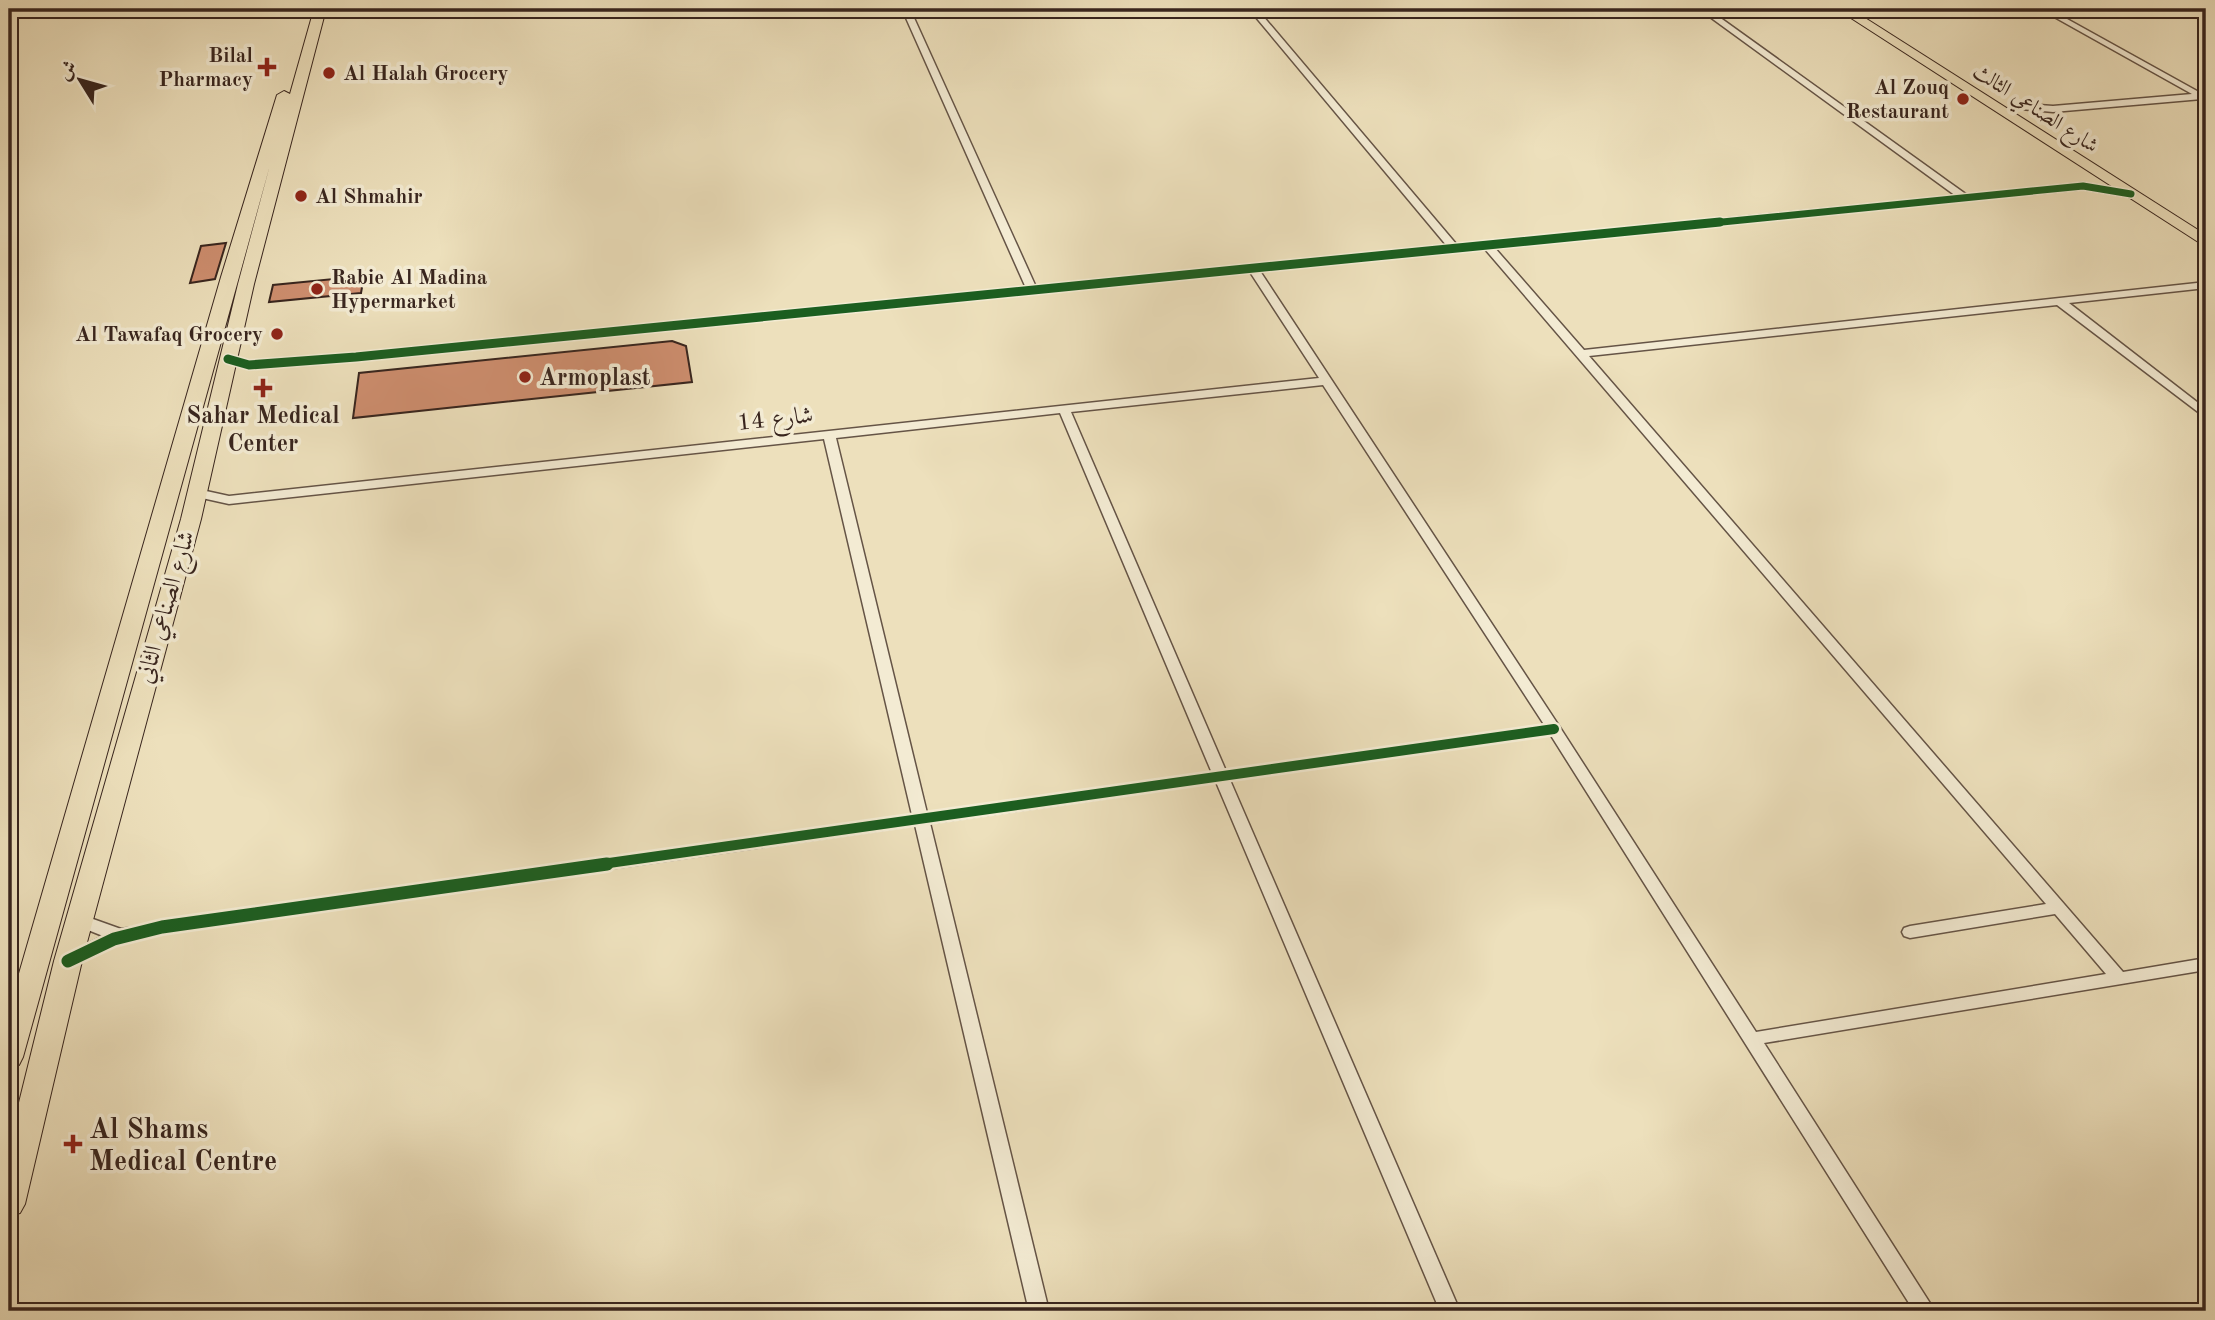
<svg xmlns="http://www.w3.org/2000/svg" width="2215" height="1320" font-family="'Old Standard TT',Amiri,serif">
	<rect width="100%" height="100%" fill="#ede0bc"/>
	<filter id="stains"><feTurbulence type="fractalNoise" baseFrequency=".00286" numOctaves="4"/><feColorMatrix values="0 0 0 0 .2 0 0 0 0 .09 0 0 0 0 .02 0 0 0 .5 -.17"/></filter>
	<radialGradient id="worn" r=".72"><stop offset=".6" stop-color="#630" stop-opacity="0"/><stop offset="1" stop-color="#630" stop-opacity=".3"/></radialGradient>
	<g fill="#ce8e6f" stroke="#38251e" stroke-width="2">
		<polygon points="226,243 215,279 190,283 201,246"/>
		<polygon points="364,276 361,293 269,302 273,285"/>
		<polygon points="672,341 686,346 692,382 353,418 359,373"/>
	</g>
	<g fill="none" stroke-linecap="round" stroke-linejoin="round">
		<defs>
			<g id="minor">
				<path d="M902 9H910L1036 287 1447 246 1249 9H1257L1457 245 1956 196 1699 9H1708L1967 195 2083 183 2131 191 2136 194 2131 197 2083 189 1494 247 1584 350 2206 282V288L2069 303 2206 409V418L2057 305 1589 356 2123 972 2206 958V970L1764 1043 1935 1311H1914L1550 734 1230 780 1460 1311H1440L1216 782 930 823 1049 1311H1029L915 825 196 928 126 939 77 963H65L63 959 65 955 103 936 73 924 71 920 73 916 79 914 121 929 912 815 824 439 229 504 193 496 191 493 193 490 197 489 229 496 1319 378 1250 272 356 360 249 368 222 359 228 356 249 362 356 354 1026 288ZM1484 248 2046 904 1910 926 1904 928 1902 932 1904 936 1910 938 2055 914 2106 974 1756 1032 1561 729 1260 271ZM1323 385 1545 726 1226 771 1071 412ZM1060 413 1212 773 927 813 836 438Z"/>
				<polygon points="2040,9 2049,9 2206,96 2202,99 2053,112 2010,108 2010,104 2013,103 2053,106 2192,94"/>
			</g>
			<polygon id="tertiary" points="9,9 38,9 33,12 9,13"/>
			<g id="primary">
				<polygon points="314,9 326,9 254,284 201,519 82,961 25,1204 20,1213 9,1216 9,1143 54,961 181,519 238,284 270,165 23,1057 19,1065 9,1068 9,1008 221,277 277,95 284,91 290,94"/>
				<polygon points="1837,9 1851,9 2206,235 2206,247"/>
			</g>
		</defs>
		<use href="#minor" stroke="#655446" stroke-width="3"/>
		<use href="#tertiary" stroke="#655446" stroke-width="2"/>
		<use href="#primary" stroke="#38251e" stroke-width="2"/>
		<use href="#minor" fill="#f3ebd3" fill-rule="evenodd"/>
		<use href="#tertiary" fill="#f3ebd3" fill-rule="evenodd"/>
		<use href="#primary" fill="#ede0bc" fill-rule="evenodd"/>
		<defs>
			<polyline id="cycleway-far3" points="1702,224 2083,186 2131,194"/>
			<polyline id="cycleway-far2" points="228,359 249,365 356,357 1720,222"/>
			<polyline id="cycleway-far1" points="595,865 1554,729"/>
			<polyline id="cycleway" points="68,961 114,939 162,927 607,864"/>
		</defs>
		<use href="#cycleway-far3" stroke="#f3ebd3" stroke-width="10"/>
		<use href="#cycleway-far2" stroke="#f3ebd3" stroke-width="12"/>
		<use href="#cycleway-far1" stroke="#f3ebd3" stroke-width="15"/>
		<use href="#cycleway" stroke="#f3ebd3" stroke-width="18"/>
		<use href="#cycleway-far3" stroke="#1b5e20" stroke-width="7"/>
		<use href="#cycleway-far2" stroke="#1b5e20" stroke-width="9"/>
		<use href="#cycleway-far1" stroke="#1b5e20" stroke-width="10"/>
		<use href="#cycleway" stroke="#1b5e20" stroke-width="13"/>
	</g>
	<g fill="#8f2418" stroke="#f3ebd3" stroke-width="2.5">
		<path d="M263.5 56.5h7v7h7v7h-7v7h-7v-7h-7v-7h7z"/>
		<circle cx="329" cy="73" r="7"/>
		<circle cx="1963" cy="99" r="7"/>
		<circle cx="301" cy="196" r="7"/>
		<circle cx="317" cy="289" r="7"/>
		<circle cx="277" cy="334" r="7"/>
		<circle cx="525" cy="377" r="7"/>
		<path d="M259.5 377.5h7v7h7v7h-7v7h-7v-7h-7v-7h7z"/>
		<path d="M69.5 1133.5h7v7h7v7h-7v7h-7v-7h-7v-7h7z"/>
	</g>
	<g text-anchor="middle" stroke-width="7" stroke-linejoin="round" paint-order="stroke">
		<g font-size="21" font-weight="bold" fill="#38251e" stroke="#f3ebd3" text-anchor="end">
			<text x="253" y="62">Bilal<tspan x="253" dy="24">Pharmacy</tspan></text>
			<text x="343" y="80" text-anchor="start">Al Halah Grocery</text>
			<text x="1949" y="94">Al Zouq<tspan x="1949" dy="24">Restaurant</tspan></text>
			<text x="315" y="203" text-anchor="start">Al Shmahir</text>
			<text x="331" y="284" text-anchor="start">Rabie Al Madina<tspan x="331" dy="24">Hypermarket</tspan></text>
			<text x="263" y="341">Al Tawafaq Grocery</text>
		</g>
		<g font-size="21" fill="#38251e" stroke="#f3ebd3">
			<text transform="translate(2036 108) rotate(33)" y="7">شارع الصناعي الثالث</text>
		</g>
		<g font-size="24" font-weight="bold" fill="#38251e" stroke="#f3ebd3" text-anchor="start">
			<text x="539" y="385">Armoplast</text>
			<text x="263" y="423" text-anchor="middle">Sahar Medical<tspan x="263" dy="28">Center</tspan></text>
		</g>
		<g font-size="24" fill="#38251e" stroke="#f3ebd3">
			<text transform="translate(775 418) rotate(-6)" y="8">شارع 14</text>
			<text transform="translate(165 607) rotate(-74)" y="8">شارع الصناعي الثاني</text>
		</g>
		<g font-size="28" font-weight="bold" fill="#38251e" stroke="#f3ebd3" text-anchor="start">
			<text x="89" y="1138">Al Shams<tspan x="89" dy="32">Medical Centre</tspan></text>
		</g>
	</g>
	<rect width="2215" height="1320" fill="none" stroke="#ede0bc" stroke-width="35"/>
	<rect x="10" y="10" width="2194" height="1299" fill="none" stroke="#38251e" stroke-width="3.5"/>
	<rect x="18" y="18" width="2180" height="1285" fill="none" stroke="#38251e" stroke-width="2"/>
	<g transform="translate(80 80) rotate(307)" stroke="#f3ebd3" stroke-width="5" paint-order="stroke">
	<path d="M0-5L12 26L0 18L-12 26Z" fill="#38251e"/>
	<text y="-10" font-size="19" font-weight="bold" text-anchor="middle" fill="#38251e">ش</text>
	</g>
	<rect width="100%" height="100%" filter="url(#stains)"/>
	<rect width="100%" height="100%" fill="url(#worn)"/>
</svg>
